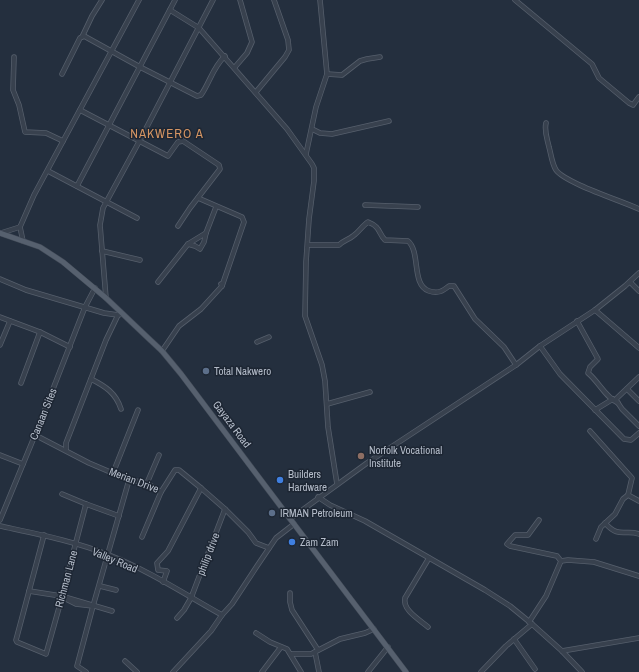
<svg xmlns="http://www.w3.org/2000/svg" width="639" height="672" font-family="'Archivo Narrow',sans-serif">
	<rect width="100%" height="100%" fill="#242f3e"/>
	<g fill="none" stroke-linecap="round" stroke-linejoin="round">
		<defs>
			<g id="minor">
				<polyline points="515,0 592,64 599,78 629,103 633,105 639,97"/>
				<polyline points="170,10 199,28 287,129 312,164 314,168 314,181 309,219 306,262 305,316 322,365 325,381 328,427 337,484"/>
				<path d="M82 37 84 36 140 67 197 96 201 95C210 82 213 67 225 56"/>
				<polyline points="14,57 13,90 19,105 25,132 46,133 63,141"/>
				<polyline points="235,67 247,53 252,42 240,0"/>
				<polyline points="62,74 80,38 82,37 92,16 102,0"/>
				<polyline points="327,74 342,75 360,61 367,59 380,57"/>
				<polyline points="256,92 285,57 289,50 288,40 274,0"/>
				<polyline points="80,110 168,156 178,142 183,141 219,165 220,169 190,208 178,226"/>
				<path d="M546 123C544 131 547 138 549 147 551 154 552 164 556 170 565 183 622 201 639 209"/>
				<polyline points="312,129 320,133 332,134 389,121"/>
				<polyline points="306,154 316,107 327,74 320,0"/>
				<polyline points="48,171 137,218"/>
				<polyline points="77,186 175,0"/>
				<polyline points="198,198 242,217 244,222 222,286"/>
				<polyline points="365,205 418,207"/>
				<polyline points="1,233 20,227"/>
				<polyline points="23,241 20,227 34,195 139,0"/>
				<polyline points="188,244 195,246 200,249 204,242 206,233"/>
				<path d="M308 245H339C344 240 348 240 353 236 359 232 362 226 368 222 381 227 378 233 385 240L408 241C421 252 411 285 429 291 438 294 443 291 449 286H454L475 319 504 347 516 365"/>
				<polyline points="102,251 140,260"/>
				<polyline points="0,279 26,290 104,313 118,315"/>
				<polyline points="158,282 188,244 206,233 216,207"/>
				<polyline points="630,282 639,291"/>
				<polyline points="106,298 100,225 103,208 140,140 213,0"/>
				<polyline points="595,310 639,348"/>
				<polyline points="0,317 40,332 70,347"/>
				<path d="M577 321 598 359 590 367 588 373C599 382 605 397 618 403"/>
				<polyline points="257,342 269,337"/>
				<polyline points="0,345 10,321"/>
				<polyline points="540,346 560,374 624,439 631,440 639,433"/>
				<polyline points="162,351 179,326 201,309 222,286 221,284"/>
				<polyline points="639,377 617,398 616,400 622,409 639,426"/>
				<path d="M91 379C105 386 116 393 121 409"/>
				<polyline points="21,383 40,332"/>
				<polyline points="627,389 639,401"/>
				<polyline points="327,404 370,392"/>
				<polyline points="595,410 613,399"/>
				<polyline points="590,431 632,478 628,495"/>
				<polyline points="35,435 89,463 129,480 147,483 161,492 175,470 179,470 201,488 225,509 248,532 256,543 269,548"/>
				<polyline points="66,450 66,443 106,340 118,315 122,314"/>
				<polyline points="0,455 23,464"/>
				<polyline points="113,473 138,410"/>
				<polyline points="147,483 159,455"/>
				<polyline points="62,494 86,504 119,516"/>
				<polyline points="318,497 330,505 365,521 485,590 510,606 532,624 562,651 582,672"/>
				<polyline points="290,519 367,463 516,365 540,346 595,310 625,286 639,273"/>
				<polyline points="0,520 35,435 85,307 95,288"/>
				<path d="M605 523C619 539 625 529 639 534"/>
				<path d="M0 526C37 534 74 541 109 555 148 570 186 595 222 615"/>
				<polyline points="44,535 16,640 17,642 46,654 62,597 76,604 93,606 77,666 86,672"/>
				<polyline points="142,537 161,492"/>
				<polyline points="596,539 601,527 615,514 623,499 628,495 639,501"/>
				<polyline points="561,561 568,560 594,562 639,576"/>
				<polyline points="163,582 167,571 158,570 157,563 168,551 201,488"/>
				<polyline points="100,586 116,590"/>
				<polyline points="29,591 61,596 112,611"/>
				<polyline points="290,593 290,602 292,610 318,650"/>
				<polyline points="61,599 86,504"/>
				<polyline points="93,606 129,480"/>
				<polyline points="177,618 184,610 191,598 225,509"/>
				<polyline points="529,622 546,596 561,561 557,556 510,546 507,544 515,535 528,535 539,520"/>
				<path d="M428 627C420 620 402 610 405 598L429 558"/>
				<polyline points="256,633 270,642 287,649 301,672"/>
				<polyline points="514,639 535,669"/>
				<polyline points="562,651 639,638"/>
				<polyline points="315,652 319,672"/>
				<polyline points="291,654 311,654 340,639 365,633 374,629"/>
				<polyline points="125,661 137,672"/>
				<polyline points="173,672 211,631 222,615 232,604 257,566 276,538 294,524"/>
				<polyline points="262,672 281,647"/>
				<polyline points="368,672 388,647"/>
				<polyline points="481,672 506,646 532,624"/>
			</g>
			<polyline id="major" points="0,233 40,247 63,262 106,298 146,336 162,351 181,374 294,524 406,672"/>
		</defs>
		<use href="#minor" stroke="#565f6c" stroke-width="5.5"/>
		<use href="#major" stroke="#414a57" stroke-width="6"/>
		<use href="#minor" stroke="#38414e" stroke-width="4"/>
		<use href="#major" stroke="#56606e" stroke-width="5"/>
	</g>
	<g fill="#5c6f8a" stroke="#1d2633" stroke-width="1.5">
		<circle cx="206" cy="371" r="4"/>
		<circle cx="272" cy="513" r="4"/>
	</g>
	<circle fill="#8d6e63" stroke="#1d2633" stroke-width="1.5" cx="361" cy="456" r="4"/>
	<g fill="#3f7fe0" stroke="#1d2633" stroke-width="1.5">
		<circle cx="280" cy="480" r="4"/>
		<circle cx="292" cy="542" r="4"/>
	</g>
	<g text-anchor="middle" stroke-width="3" stroke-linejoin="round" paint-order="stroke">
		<g font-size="11" fill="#b4bcc9" stroke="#1d2633" text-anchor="start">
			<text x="214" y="375">Total Nakwero</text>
			<text x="369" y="454">Norfolk Vocational<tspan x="369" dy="13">Institute</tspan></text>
			<text x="288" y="478">Builders<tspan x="288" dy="13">Hardware</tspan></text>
			<text x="280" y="517">IRMAN Petroleum</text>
			<text x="300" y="546">Zam Zam</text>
		</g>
		<g font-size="11" fill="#b4bcc9" stroke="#1d2633">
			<text transform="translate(43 414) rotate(-68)" y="4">Canaan Sites</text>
			<text transform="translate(232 424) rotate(53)" y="4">Gayaza Road</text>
			<text transform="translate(134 480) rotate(21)" y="4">Merian Drive</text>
			<text transform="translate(208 554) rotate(-69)" y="4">philip drive</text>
			<text transform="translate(115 560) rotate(23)" y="4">Valley Road</text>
			<text transform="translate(66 579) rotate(-75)" y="4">Richman Lane</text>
		</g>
		<g font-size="13" letter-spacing="1" fill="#d59563" stroke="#1d2633">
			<text x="167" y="138">NAKWERO A</text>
		</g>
	</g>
</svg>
